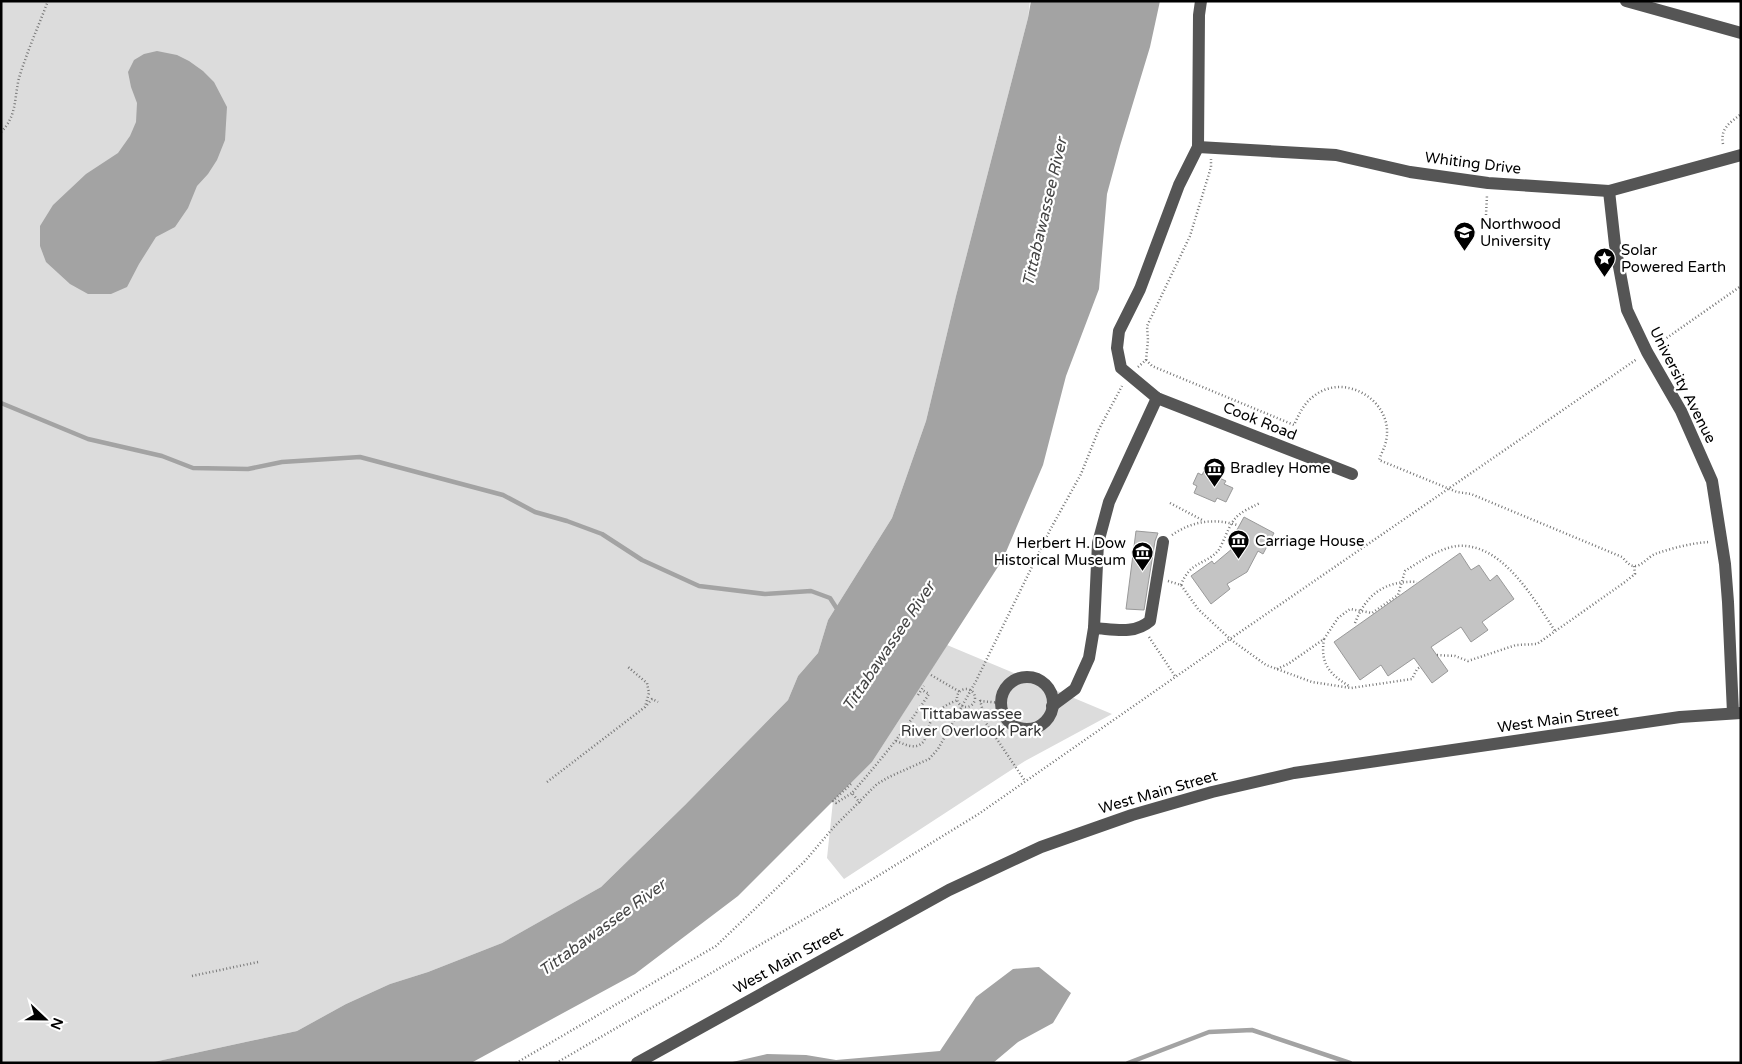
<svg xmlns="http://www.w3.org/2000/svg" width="1742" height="1064" font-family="'Varela Round',sans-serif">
	<rect width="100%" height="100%" fill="#fff"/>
	<g fill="#dcdcdc">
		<polygon points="1,1 1030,1 1028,18 956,296 926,421 892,518 828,620 818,653 798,676 788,700 686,804 601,887 502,943 428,972 390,984 346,1004 297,1031 149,1063 1,1063"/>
		<polygon points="947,645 1112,714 1025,761 844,879 827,858 833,801 872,762"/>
	</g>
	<g fill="#a3a3a3">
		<polygon points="1031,1 1160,1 1150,47 1120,146 1107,194 1099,289 1066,376 1043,465 1003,559 872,762 738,896 635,974 471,1063 149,1063 297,1031 346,1004 390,984 428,972 502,943 601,887 686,804 788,700 798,676 818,653 828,620 892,518 926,421 956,296 1028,18"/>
		<polygon points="157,51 177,55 189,61 203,71 214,82 227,107 225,140 217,160 208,174 197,186 188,208 175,227 156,237 139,264 127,287 111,294 88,294 70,284 46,262 40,246 40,226 53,205 86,174 118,153 130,136 136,122 137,103 131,87 128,72 134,60 144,54"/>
		<polygon points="1039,967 1071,993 1053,1023 1018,1042 993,1063 728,1063 767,1054 806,1055 836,1060 940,1051 976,997 1013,969"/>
	</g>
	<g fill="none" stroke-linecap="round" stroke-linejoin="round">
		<g stroke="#a3a3a3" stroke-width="4.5">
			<polyline points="1,403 88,439 162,456 193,468 248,469 282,462 360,457 503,495 535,512 567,521 602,534 642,560 699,586 765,594 811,591 830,598 839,612"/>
			<polyline points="1128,1063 1209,1032 1252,1030 1350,1063"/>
		</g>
	</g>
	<g fill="#c4c4c4" stroke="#999">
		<polygon points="1204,471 1226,481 1224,484 1233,488 1226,502 1217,498 1215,502 1194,493 1197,486 1193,484 1198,473 1202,475"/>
		<polygon points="1244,517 1274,533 1263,554 1258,551 1247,572 1227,584 1230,589 1211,604 1191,576 1212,561 1214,564 1239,543 1232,539"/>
		<polygon points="1136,531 1158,533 1155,541 1144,610 1126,609"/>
		<polygon points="1460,553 1471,570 1479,565 1490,581 1497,575 1514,599 1482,622 1488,630 1471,642 1461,627 1431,647 1448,671 1432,683 1414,658 1388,676 1381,665 1360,680 1334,642"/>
	</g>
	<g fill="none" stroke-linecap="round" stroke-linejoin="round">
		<g stroke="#777" stroke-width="2.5" stroke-dasharray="1 2.5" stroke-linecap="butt">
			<path d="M1 132C17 116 14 99 19 78 27 52 38 27 48 1"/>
			<path d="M1723 144C1720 128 1730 123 1741 114"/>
			<polyline points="1486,215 1487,195"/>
			<polyline points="1658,344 1741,286"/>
			<path d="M1146 360 1152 366 1294 425C1299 414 1304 403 1314 396 1345 371 1395 402 1386 441 1385 447 1381 454 1379 460L1457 492 1471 494 1622 557C1626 561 1629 566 1635 566 1642 566 1648 557 1655 554 1672 548 1692 543 1709 542"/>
			<polyline points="1138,367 1146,360 1148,340 1147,326 1190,236 1211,167 1211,159"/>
			<polyline points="1170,503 1204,521"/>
			<path d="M1172 535C1192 521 1214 518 1237 525"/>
			<polyline points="1168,581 1181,585 1198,609 1230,639 1266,665 1312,682 1351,688 1412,679 1417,669 1420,667"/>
			<path d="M1181 585C1190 561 1205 565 1218 551 1221 547 1223 541 1225 537 1235 514 1238 514 1260 503"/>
			<path d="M1355 623C1366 594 1386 580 1417 582"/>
			<polyline points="1149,637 1175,676"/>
			<path d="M1324 639C1320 663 1329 674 1349 686"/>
			<polyline points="1437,655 1455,656 1468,661 1516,645 1537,644 1625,582 1635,574 1634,566"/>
			<path d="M1277 669 1288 664 1324 639 1338 618 1350 609 1372 613 1398 595 1405 571C1419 562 1440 548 1457 546 1502 542 1534 599 1555 631"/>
			<polyline points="931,675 960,692"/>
			<circle cx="966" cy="698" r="9"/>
			<polyline points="918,695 924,686"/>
			<polyline points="980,700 986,723 1025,781"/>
			<polyline points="980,701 1001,703"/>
			<polyline points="647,705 652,699 658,702"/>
			<path d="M896 741C904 744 915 750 922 743 926 740 926 733 928 729 932 713 944 705 958 700"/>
			<polyline points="547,782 645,707 649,693 647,683 628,667"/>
			<polyline points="851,784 833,801 836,803 852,793"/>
			<path d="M860 803 852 793C880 761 906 729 929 694L922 690"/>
			<polyline points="192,976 258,962"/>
			<polyline points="516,1063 716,946 805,861 833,828 877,784 889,777 929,759 938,749 976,681 1050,530 1081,474 1099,429 1122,386"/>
			<polyline points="556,1063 863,885 977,815 1230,639 1637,359"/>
		</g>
		<g stroke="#555" stroke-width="12">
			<polyline points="1201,1 1199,15 1198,147 1179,185 1140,289 1119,331 1117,348 1121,368 1157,398 1352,474"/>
			<polyline points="1626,1 1741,33"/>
			<polyline points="1198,147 1336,155 1410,172 1488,183 1609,191 1741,155"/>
			<polyline points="1609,191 1615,245 1627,310 1647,352 1681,411 1712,481 1725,564 1728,602 1733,713"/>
			<path d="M1094 628C1113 629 1134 635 1150 621L1163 542"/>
			<circle cx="1027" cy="703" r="26"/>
			<polyline points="1052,706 1075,689 1089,658 1094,628 1098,543 1109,502 1157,398"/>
			<polyline points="637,1063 949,890 1041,847 1132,815 1212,792 1294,773 1680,717 1741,713"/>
		</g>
	</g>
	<defs>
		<symbol id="university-pin" viewBox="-11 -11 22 30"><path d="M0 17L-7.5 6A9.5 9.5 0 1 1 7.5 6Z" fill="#000" stroke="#fff"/><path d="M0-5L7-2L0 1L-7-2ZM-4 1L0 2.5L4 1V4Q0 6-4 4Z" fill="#fff"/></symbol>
		<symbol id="sight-pin" viewBox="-11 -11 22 30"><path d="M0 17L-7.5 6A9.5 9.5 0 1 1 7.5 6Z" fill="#000" stroke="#fff"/><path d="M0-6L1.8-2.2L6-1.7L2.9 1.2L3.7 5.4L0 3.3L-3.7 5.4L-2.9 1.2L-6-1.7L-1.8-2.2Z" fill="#fff"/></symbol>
		<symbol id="museum-pin" viewBox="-11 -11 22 30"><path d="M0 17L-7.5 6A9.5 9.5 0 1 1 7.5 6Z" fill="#000" stroke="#fff"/><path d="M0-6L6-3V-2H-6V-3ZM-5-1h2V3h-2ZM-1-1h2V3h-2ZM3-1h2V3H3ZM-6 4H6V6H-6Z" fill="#fff"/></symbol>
	</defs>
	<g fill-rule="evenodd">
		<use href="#university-pin" x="1452" y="220" width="25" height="34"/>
		<use href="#sight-pin" x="1592" y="246" width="25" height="34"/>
		<use href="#museum-pin" x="1202" y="456" width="25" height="34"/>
		<use href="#museum-pin" x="1226" y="528" width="25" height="34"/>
		<use href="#museum-pin" x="1130" y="540" width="25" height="34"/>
	</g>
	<g text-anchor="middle" stroke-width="4.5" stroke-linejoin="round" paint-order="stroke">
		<g font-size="15" fill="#000" stroke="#fff">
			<text transform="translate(1473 163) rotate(7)" y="5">Whiting Drive</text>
			<text transform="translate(1683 385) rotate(63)" y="5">University Avenue</text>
			<text transform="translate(1260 421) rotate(22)" y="5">Cook Road</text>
			<text transform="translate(1558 719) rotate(-8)" y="5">West Main Street</text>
			<text transform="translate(1158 792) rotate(-16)" y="5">West Main Street</text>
			<text transform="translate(788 960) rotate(-29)" y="5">West Main Street</text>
		</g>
		<g font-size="15" fill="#000" stroke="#fff" text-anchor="start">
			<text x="1480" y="229">Northwood<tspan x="1480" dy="17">University</tspan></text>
			<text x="1621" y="255">Solar<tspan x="1621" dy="17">Powered Earth</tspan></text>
			<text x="1230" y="473">Bradley Home</text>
			<text x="1255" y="546">Carriage House</text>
			<text x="1126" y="548" text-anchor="end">Herbert H. Dow<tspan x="1126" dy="17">Historical Museum</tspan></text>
		</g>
		<g font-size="15" fill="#333" stroke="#fff">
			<text x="971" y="719">Tittabawassee<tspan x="971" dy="17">River Overlook Park</tspan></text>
		</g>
		<g font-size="16" font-style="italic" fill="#444" stroke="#fff">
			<text transform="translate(1044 212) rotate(-77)" y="6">Tittabawassee River</text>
			<text transform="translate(888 646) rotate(-56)" y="6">Tittabawassee River</text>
			<text transform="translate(602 927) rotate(-36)" y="6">Tittabawassee River</text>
		</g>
	</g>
	<rect width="1742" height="1064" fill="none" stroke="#000000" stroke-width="5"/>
	<g transform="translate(45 1019) rotate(112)" stroke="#ffffff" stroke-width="4" paint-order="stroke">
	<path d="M0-4L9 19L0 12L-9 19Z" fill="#000000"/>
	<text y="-8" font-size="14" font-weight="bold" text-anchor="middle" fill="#000000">N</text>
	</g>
</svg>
